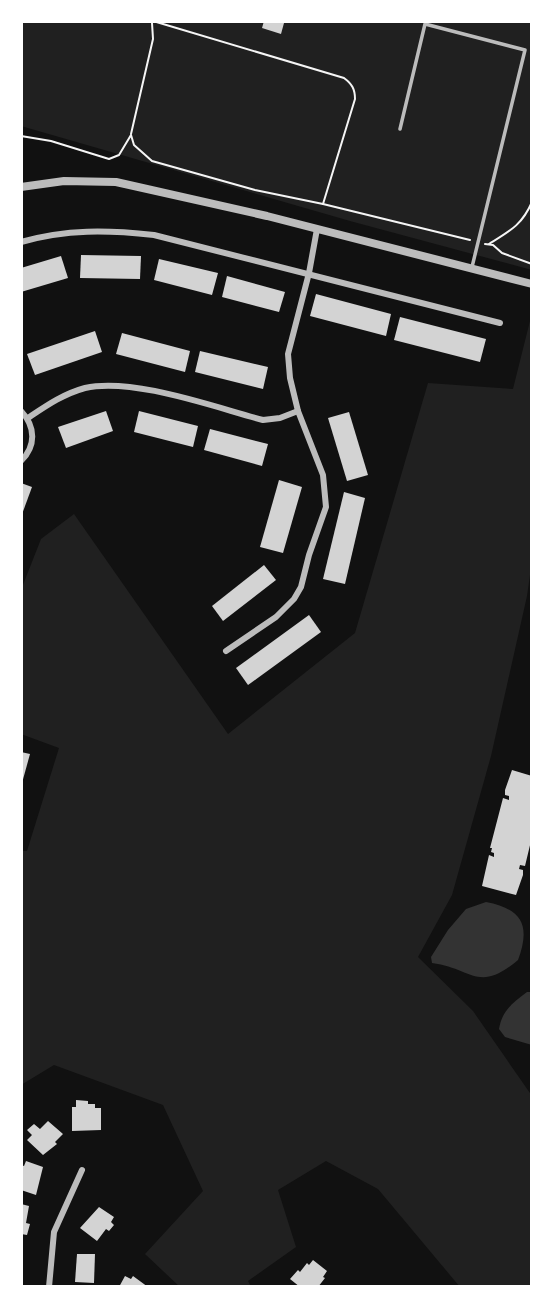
<svg xmlns="http://www.w3.org/2000/svg" width="553" height="1308" font-family="'Nunito Sans',sans-serif">
	<rect width="100%" height="100%" fill="#111"/>
	<g fill="#202020">
		<polygon points="21,21 532,21 532,270 350,221 21,126"/>
		<polygon points="532,313 532,561 527,596 491,756 452,895 418,957 473,1011 532,1096 532,1287 460,1287 378,1189 326,1161 278,1190 296,1247 248,1281 251,1287 180,1287 145,1254 203,1191 163,1105 54,1065 21,1085 21,851 27,851 59,748 21,734 21,590 41,539 74,514 228,734 355,633 428,383 513,389"/>
	</g>
	<g fill="#333">
		<path d="M486 902C522 909 531 925 518 960 478 994 472 968 432 963L431 957 448 930 466 909Z"/>
		<path d="M527 992H532V1045L505 1037 499 1029C502 1011 512 1003 527 992Z"/>
	</g>
	<g fill="#d3d3d3">
		<polygon points="264,21 284,23 281,34 262,28"/>
		<polygon points="81,255 141,256 140,279 80,278"/>
		<polygon points="61,256 68,278 21,292 21,268"/>
		<polygon points="159,259 218,273 212,295 154,280"/>
		<polygon points="227,276 285,292 279,312 222,297"/>
		<polygon points="316,294 391,314 386,336 310,316"/>
		<polygon points="400,317 486,339 480,362 394,340"/>
		<polygon points="95,331 102,352 35,375 27,354"/>
		<polygon points="122,333 190,351 185,372 116,354"/>
		<polygon points="200,351 268,367 263,389 195,372"/>
		<polygon points="106,411 113,431 66,448 58,427"/>
		<polygon points="139,411 198,426 193,447 134,432"/>
		<polygon points="349,412 368,475 347,481 328,418"/>
		<polygon points="210,429 268,444 262,466 204,450"/>
		<polygon points="279,480 302,487 283,553 260,547"/>
		<polygon points="21,483 32,487 21,517"/>
		<polygon points="344,492 365,498 345,584 323,579"/>
		<polygon points="264,565 276,580 223,621 212,606"/>
		<polygon points="309,615 321,632 248,685 236,668"/>
		<polygon points="21,752 30,754 22,783 21,783"/>
		<polygon points="512,770 532,776 531,841 525,866 520,865 519,869 523,870 523,875 516,895 482,886 489,855 494,857 494,853 491,852 492,848 490,848 503,798 509,800 509,796 505,795 505,790"/>
		<polygon points="76,1100 88,1101 88,1104 95,1104 95,1108 101,1108 101,1130 72,1131 72,1107 76,1107"/>
		<polygon points="48,1121 63,1134 55,1142 57,1144 43,1155 27,1140 32,1135 27,1130 34,1124 40,1129"/>
		<polygon points="26,1161 43,1167 36,1195 21,1190 21,1165 24,1166"/>
		<polygon points="21,1204 29,1206 26,1223 30,1224 27,1235 21,1234"/>
		<polygon points="99,1207 114,1217 111,1222 114,1225 109,1231 106,1229 97,1241 80,1228"/>
		<polygon points="77,1254 95,1254 94,1283 75,1282"/>
		<polygon points="313,1260 327,1271 323,1277 325,1278 318,1287 300,1287 290,1279 298,1270 300,1272 307,1263 309,1265"/>
		<polygon points="125,1276 131,1279 133,1276 148,1287 119,1287"/>
	</g>
	<g fill="none" stroke-linecap="round" stroke-linejoin="round">
		<g stroke="#f5f5f5" stroke-width="2">
			<path d="M153 21 344 78C352 84 355 89 355 99L323 204"/>
			<polyline points="131,134 153,39 152,23"/>
			<polyline points="21,136 51,141 109,159 119,155 131,135 134,145 152,161 255,190 323,204 470,240"/>
			<polyline points="485,244 493,245 502,253 532,264"/>
			<path d="M489 244C510 231 522 225 532 202"/>
		</g>
		<polyline stroke="#bcbcbc" stroke-width="3.5" points="400,129 425,24 525,50 472,267"/>
		<g stroke="#bcbcbc" stroke-width="6">
			<path d="M21 242C67 229 107 230 154 235L500 323"/>
			<path d="M21 411C36 427 36 446 21 461"/>
			<path d="M28 418C46 406 63 394 85 388 132 377 214 407 263 420L280 418 298 411"/>
			<polyline points="226,651 276,617 294,599 301,587 309,555 326,507 323,475 298,411 290,378 288,354 309,273 317,229"/>
			<polyline points="49,1287 54,1232 82,1170"/>
		</g>
		<polyline stroke="#bcbcbc" stroke-width="8" points="21,187 64,181 116,182 267,216 532,284"/>
	</g>
	<rect width="553" height="1308" fill="none" stroke="#ffffff" stroke-width="46"/>
</svg>
